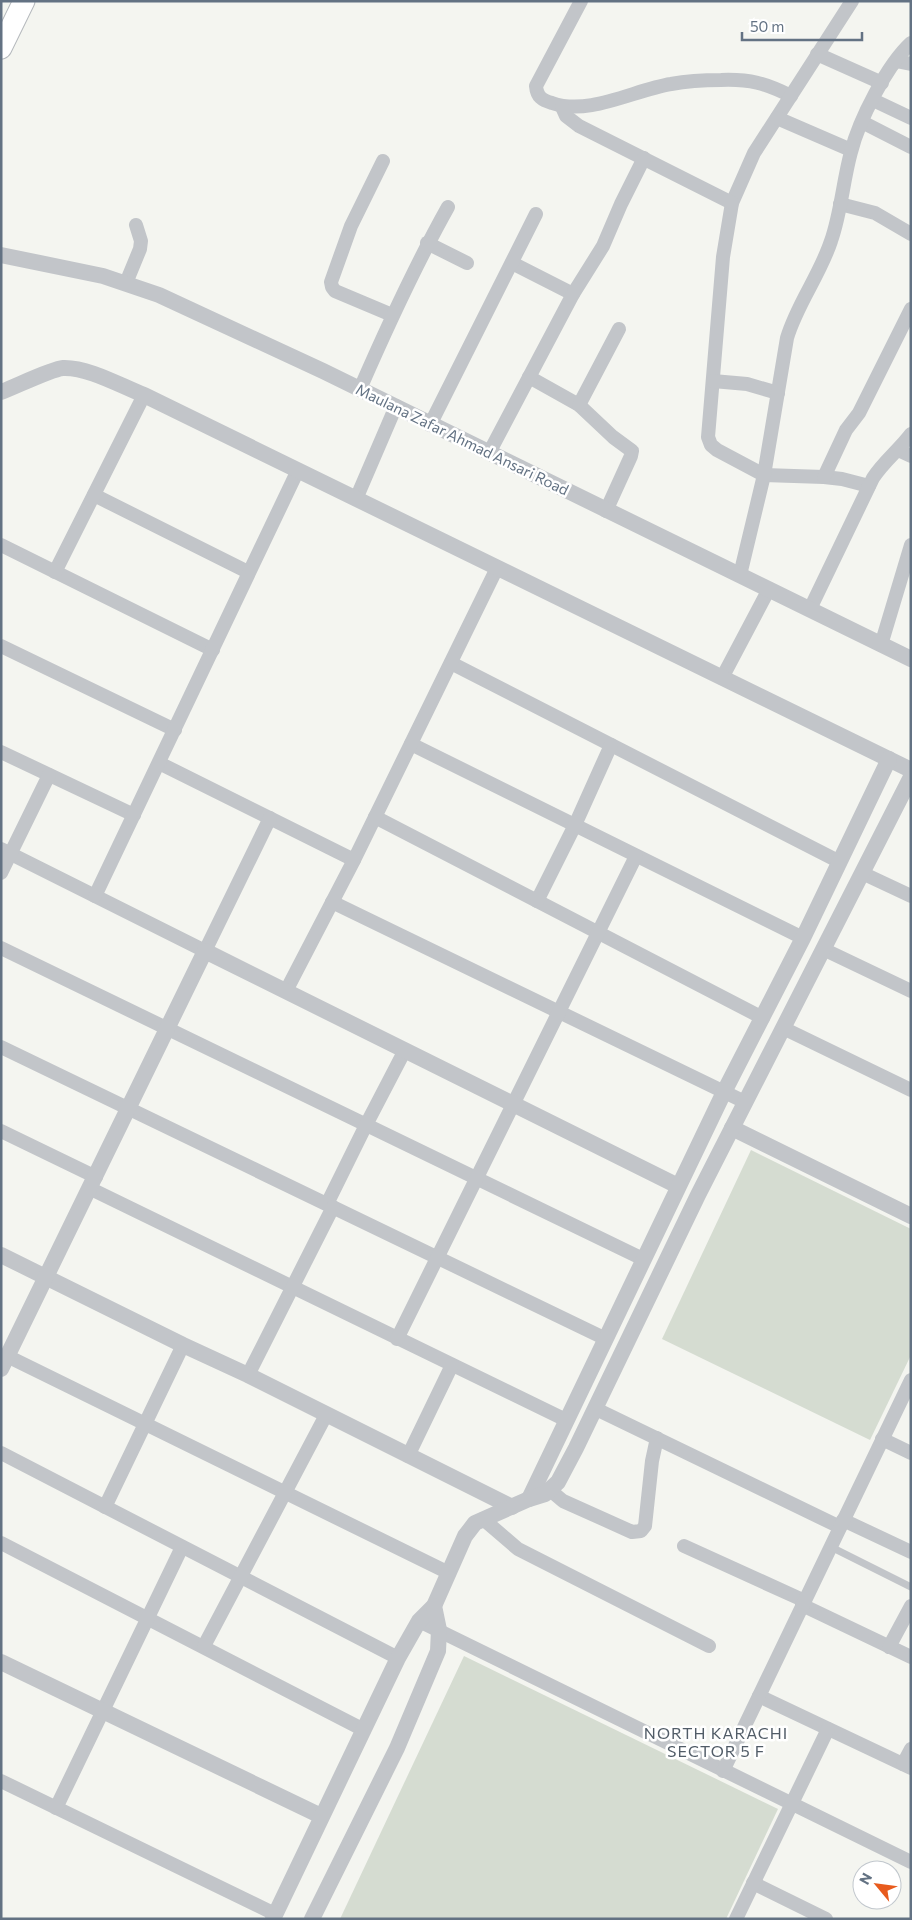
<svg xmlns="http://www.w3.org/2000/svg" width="912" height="1920" font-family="Commissioner,sans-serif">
	<rect width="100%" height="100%" fill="#f4f5f0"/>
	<g fill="#d5dcd1">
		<polygon points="751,1150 911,1229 911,1355 870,1440 662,1339"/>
		<polygon points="464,1656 778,1809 726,1919 340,1919"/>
	</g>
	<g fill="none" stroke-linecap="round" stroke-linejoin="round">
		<defs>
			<polyline id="primary" points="1,48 24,1"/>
		</defs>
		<use href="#primary" stroke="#b5b9bd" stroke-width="23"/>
		<polyline stroke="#c2c5c9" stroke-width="7" points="831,1547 911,1587"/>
		<g stroke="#c2c5c9" stroke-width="14">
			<path d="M581 1 536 86C537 97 542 100 552 103 589 116 634 90 671 84 687 81 705 80 721 80 750 79 765 83 791 96"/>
			<polyline points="852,1 754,153 732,203 723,257 708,437 711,445 717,450 764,475 824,477 842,479 869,486"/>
			<polyline points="817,54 882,83"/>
			<polyline points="896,61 911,64"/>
			<polyline points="873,100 911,118"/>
			<polyline points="562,107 566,116 579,126 732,203"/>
			<polyline points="777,118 851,150"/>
			<polyline points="862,122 911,147"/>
			<polyline points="383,161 351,226 331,282 332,287 335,291 392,315"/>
			<polyline points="840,204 875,213 911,234"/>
			<polyline points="427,243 467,263"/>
			<polyline points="512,263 573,294"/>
			<polyline points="126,283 140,249 141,241 136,225"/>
			<polyline points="529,377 579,405 613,437 632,451 631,456 606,511"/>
			<polyline points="713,381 747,384 778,393"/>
			<path d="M360 389C387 327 415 266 448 207"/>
			<polyline points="579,405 619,329"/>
			<polyline points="430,425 536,214"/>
			<polyline points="898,450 911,456"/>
			<polyline points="489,453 573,294 603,246 621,204 644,158"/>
			<polyline points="824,477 846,430 859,413 911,309"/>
			<polyline points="94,495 248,572"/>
			<polyline points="356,499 396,406"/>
			<polyline points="1,545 213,650"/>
			<polyline points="55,572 144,395"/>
			<path d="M740 575 764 475 787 338C797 304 820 275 831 241 841 213 843 181 851 152 859 120 887 65 911 43"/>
			<path d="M810 609 873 478C884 461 899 450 911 434"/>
			<polyline points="881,645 911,545"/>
			<polyline points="1,646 175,730"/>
			<polyline points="451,663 840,862"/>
			<polyline points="722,678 769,589"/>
			<polyline points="411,744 803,938"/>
			<polyline points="1,752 134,815"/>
			<polyline points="159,763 354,860"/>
			<polyline points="375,817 763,1018"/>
			<polyline points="1,849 205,951 270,818"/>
			<polyline points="1,873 49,775"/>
			<polyline points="862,873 911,896"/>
			<polyline points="95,896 298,470"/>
			<polyline points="537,901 575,825 611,745"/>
			<polyline points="332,902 745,1102"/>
			<polyline points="1,948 643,1259"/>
			<polyline points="823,949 911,991"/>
			<polyline points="286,991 354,860 497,568"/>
			<polyline points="783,1028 911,1090"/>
			<polyline points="1,1047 606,1339"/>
			<polyline points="1,1131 96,1177"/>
			<polyline points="89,1188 566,1420"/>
			<polyline points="327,1204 366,1125 405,1050"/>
			<polyline points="397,1339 636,856"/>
			<polyline points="7,1356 449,1573"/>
			<polyline points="248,1375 333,1207"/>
			<polyline points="596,1409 840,1527"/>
			<polyline points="882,1439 911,1453"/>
			<polyline points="1,1453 398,1658"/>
			<polyline points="408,1456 452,1365"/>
			<polyline points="550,1490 563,1501 632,1532 641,1531 645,1526 652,1461 657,1438"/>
			<polyline points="105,1507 183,1345"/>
			<polyline points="483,1519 518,1549 709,1646"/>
			<polyline points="843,1520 911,1552"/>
			<polyline points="1,1543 364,1730"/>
			<polyline points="684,1546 805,1601"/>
			<polyline points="802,1605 911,1657"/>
			<polyline points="419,1621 911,1862"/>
			<polyline points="204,1646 326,1415"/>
			<polyline points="889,1647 911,1606"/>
			<polyline points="759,1696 911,1768"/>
			<polyline points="903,1764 911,1749"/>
			<polyline points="723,1771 911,1380"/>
			<polyline points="1,1781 275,1914"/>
			<polyline points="56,1808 182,1547"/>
			<polyline points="753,1883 826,1919"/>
			<polyline points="736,1919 828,1729"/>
		</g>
		<g stroke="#c2c5c9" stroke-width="16">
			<polyline points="1,255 103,276 159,295 323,371 911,659"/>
			<path d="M1 392C15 387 51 369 63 368 88 367 121 386 144 395L911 770"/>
			<polyline points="732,1128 911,1216"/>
			<polyline points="1,1255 183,1345 248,1375 512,1507"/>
			<polyline points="1,1369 205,951 678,1186"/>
			<polyline points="529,1499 724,1092 803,938 889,759"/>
			<polyline points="1,1662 321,1816"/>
			<polyline points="273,1919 398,1658 419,1621 434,1606 465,1536 475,1523 529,1499 545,1494 558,1482 576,1448 698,1195 911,777"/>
			<polyline points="312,1919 397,1748 438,1651 439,1630 434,1606"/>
		</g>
		<use href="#primary" stroke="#fff" stroke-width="21"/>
	</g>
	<g text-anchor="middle" stroke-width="5" stroke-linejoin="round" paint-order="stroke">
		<g font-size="15" fill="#637283" stroke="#fff">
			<text transform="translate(462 440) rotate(26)" y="5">Maulana Zafar Ahmad Ansari Road</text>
		</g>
		<g font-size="16" letter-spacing="1" fill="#515c67" stroke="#fff">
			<text x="716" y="1739">NORTH KARACHI<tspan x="716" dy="18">SECTOR 5 F</tspan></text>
		</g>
	</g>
	<rect width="912" height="1920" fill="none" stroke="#637283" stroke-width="5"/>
	<g transform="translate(877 1885) rotate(299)"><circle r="24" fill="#ffffff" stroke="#c1c7cd"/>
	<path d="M0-4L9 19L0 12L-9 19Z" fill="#e85b1d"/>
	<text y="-8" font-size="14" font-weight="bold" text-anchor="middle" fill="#637283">N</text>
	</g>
	<path d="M742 32v8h120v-8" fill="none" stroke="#637283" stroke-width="2.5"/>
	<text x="750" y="32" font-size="15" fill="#637283" stroke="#ffffff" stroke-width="4" paint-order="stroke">50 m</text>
</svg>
